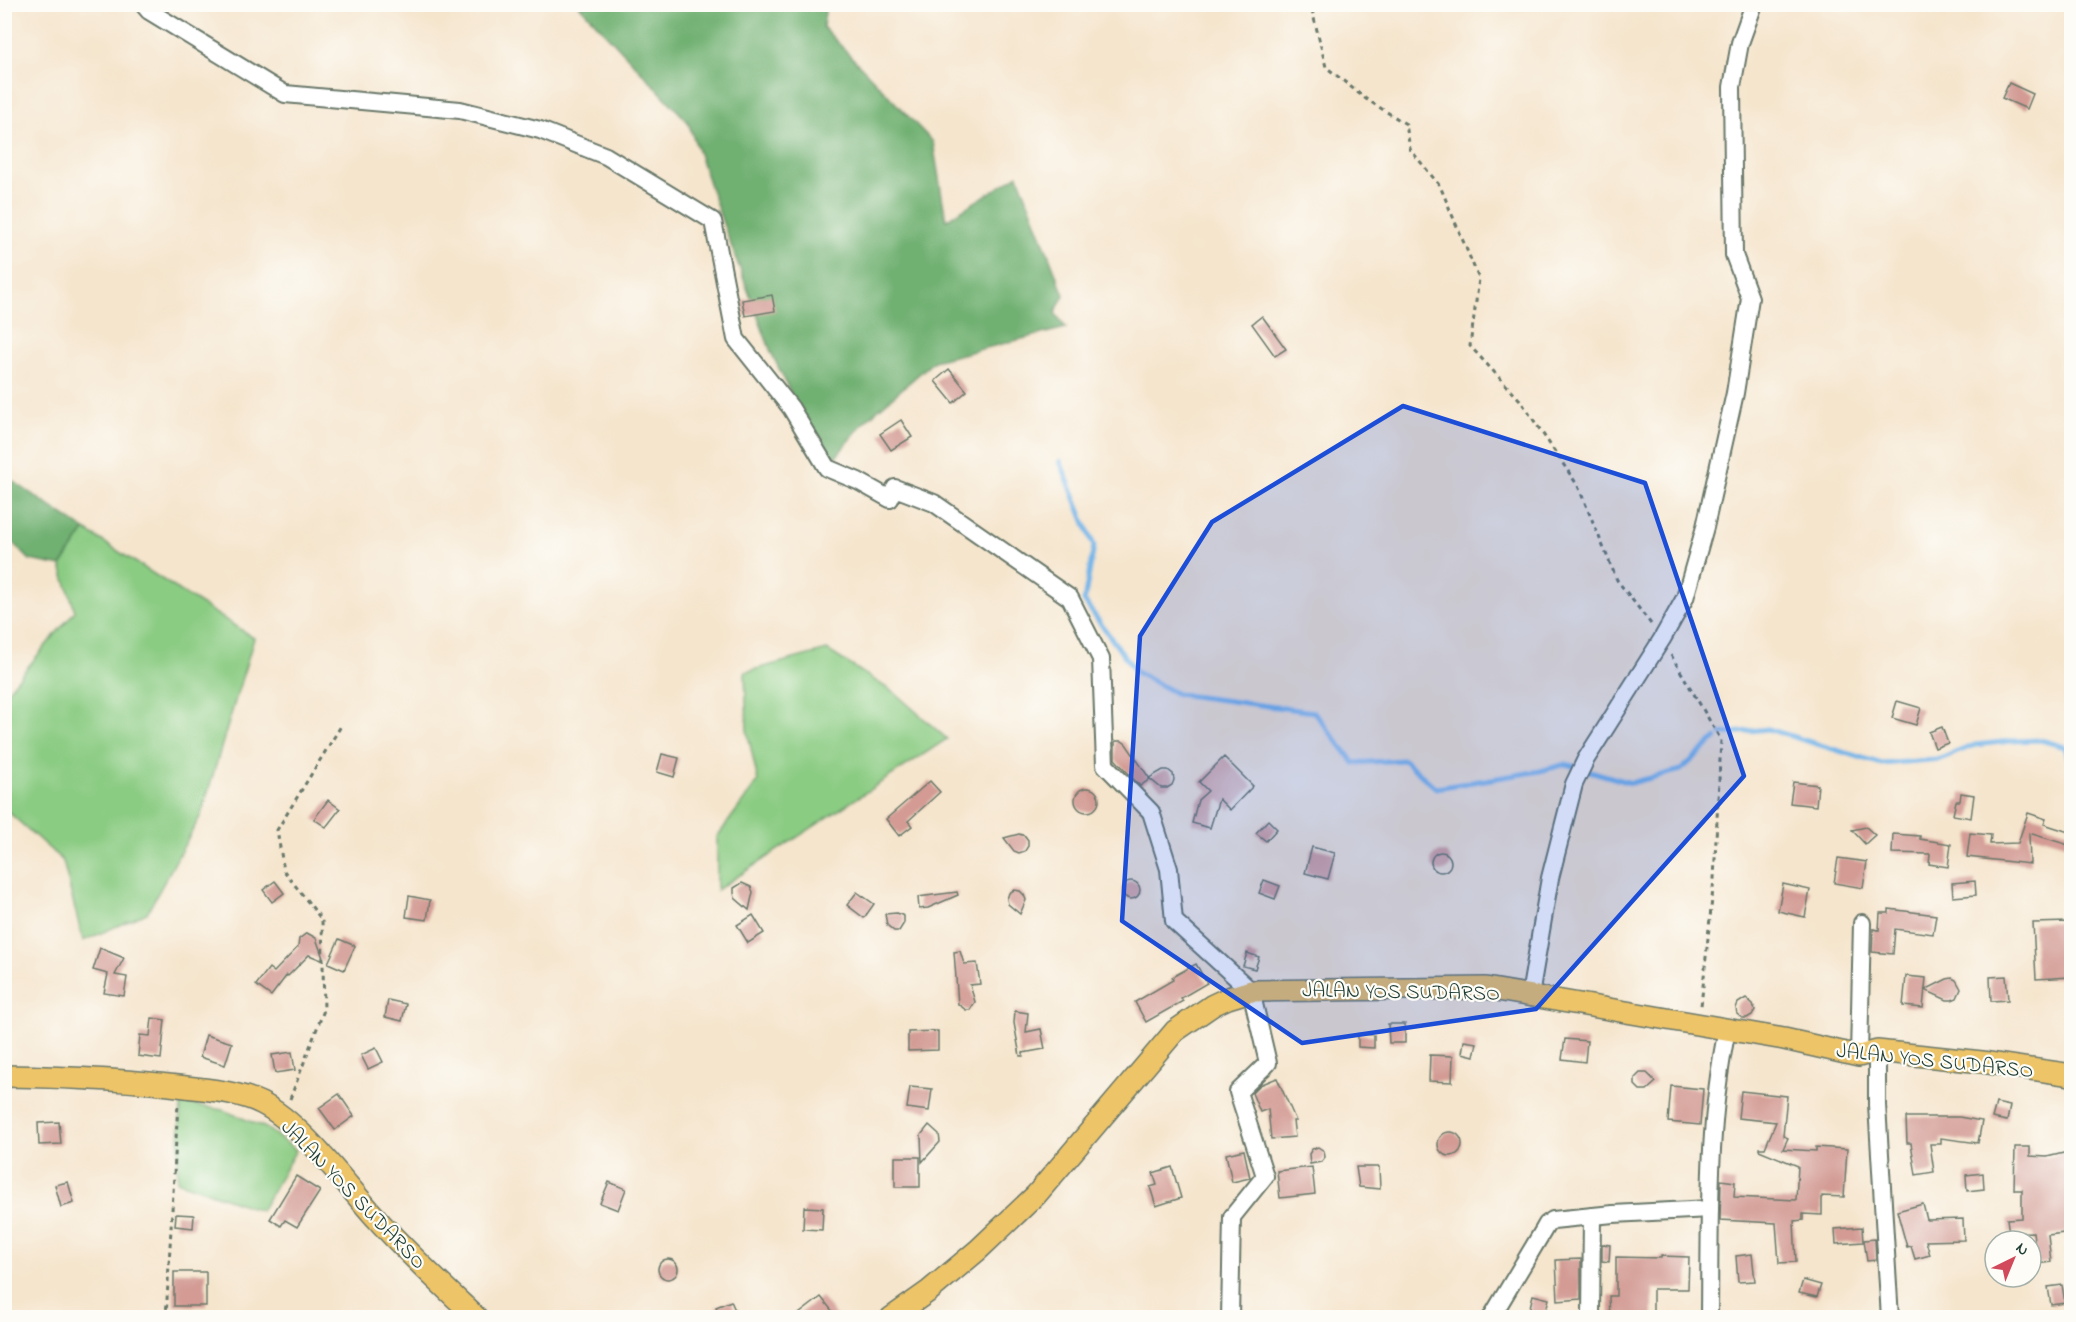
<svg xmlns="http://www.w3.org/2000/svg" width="2076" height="1322" font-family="'Indie Flower',sans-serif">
	<rect width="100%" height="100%" fill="#fdfcf7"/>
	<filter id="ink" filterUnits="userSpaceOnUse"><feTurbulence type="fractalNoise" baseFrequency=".0167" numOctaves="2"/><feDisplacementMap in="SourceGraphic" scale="12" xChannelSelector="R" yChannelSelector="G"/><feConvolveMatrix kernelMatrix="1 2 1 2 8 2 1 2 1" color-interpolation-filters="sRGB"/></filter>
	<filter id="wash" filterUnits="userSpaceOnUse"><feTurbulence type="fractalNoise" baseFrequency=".008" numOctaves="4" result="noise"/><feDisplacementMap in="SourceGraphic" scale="24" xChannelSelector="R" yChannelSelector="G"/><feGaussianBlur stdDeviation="1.35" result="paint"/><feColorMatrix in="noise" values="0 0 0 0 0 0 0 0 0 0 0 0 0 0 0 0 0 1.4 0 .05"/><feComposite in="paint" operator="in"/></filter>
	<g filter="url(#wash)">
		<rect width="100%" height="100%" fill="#f5e5cd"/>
		<g fill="#8bcc83" stroke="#55845c" stroke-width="1.5">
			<polygon points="85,530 254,638 201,815 147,913 83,941 63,861 5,809 5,694 75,611 61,566"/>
			<polygon points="827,650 895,693 947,739 717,890 717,837 758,781 747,730 745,672"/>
			<polygon points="181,1103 223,1110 266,1128 296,1150 261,1211 177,1181"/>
		</g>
		<g fill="#70b071" stroke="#487652" stroke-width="1.5">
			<polygon points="579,5 826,5 823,27 933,142 946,220 1018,175 1064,295 1055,313 1066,328 934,361 864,422 827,468 771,352 722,221 688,122"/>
			<polygon points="4,475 85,530 61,566 30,560 5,535"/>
		</g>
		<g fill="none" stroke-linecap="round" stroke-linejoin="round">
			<g stroke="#74b5e8" stroke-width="5">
				<polyline points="1060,461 1094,546 1084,601 1136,672 1177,694 1314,712 1354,763 1404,760 1436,788 1540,771 1566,764 1631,783 1681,770 1716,738"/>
				<polyline points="1722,734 1768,729 1882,764 1940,759 1975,745 2011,741 2041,740 2065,747 2072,770"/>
			</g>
		</g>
		<g id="blocks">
			<g fill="#d39b94">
				<polygon points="2009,83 2033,94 2027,109 2002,98"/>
				<polygon points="772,295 775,311 745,316 742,300"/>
				<polygon points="1262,316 1286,349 1275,356 1252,324"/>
				<polygon points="949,369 967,391 953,403 935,381"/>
				<polygon points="901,420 912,437 891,450 880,434"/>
				<polygon points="1897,701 1921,708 1916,725 1892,718"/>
				<polygon points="1942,727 1948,743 1935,748 1929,732"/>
				<polygon points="1116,741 1122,741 1126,744 1150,779 1140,786 1115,759 1115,742"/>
				<polygon points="662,754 679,758 674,777 657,772"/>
				<polygon points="1224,757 1253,786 1230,810 1219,799 1210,828 1192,823 1198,800 1208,791 1199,782"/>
				<polygon points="1163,770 1168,770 1173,774 1174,780 1172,785 1167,788 1161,788 1149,778"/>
				<polygon points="930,781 940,792 908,821 912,826 899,836 886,819"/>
				<polygon points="1793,782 1818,785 1816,806 1790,803"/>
				<circle cx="1087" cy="800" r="12"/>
				<polygon points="1961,793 1974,795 1971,818 1953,815 1956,801 1960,801"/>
				<polygon points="328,800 340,809 326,827 314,819"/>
				<polygon points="2028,813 2046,819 2044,824 2072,833 2072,846 2029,833 2030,864 1967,857 1970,833 1991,835 1990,844 2018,843"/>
				<polygon points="1268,820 1277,829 1266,841 1256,833"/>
				<polygon points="1866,827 1875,835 1865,844 1852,830"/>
				<polygon points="1019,834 1025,836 1028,840 1028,846 1025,851 1019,853 1014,851 1004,838"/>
				<polygon points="1893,834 1920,836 1920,839 1951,844 1948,867 1929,864 1930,854 1892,853"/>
				<polygon points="1312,847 1335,853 1328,879 1305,873"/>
				<circle cx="1441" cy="862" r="10"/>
				<polygon points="1838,858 1867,862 1863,888 1834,883"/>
				<polygon points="1264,880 1280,886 1275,899 1259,893"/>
				<polygon points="275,881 284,893 272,902 263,890"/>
				<polygon points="1975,881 1976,895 1953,897 1952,883"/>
				<circle cx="1131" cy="890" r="9"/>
				<polygon points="742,883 751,887 753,892 749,910 735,898 734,893 734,888"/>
				<polygon points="1783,884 1810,890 1805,917 1778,911"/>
				<polygon points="1014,890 1020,891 1024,895 1026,900 1020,914 1008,904 1007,899 1009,893"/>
				<polygon points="857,892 874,904 864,918 847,905"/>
				<polygon points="957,892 958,895 928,908 919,909 918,897"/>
				<polygon points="409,896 430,900 427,920 406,917"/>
				<polygon points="1889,909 1936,915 1933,934 1895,929 1893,954 1872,952 1873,929 1879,930 1880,913 1889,913"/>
				<polygon points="897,913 904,916 904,923 899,931 894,931 887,925 885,914"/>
				<polygon points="753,915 764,933 748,943 737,925"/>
				<polygon points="2069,922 2071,977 2036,979 2033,923"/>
				<polygon points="307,933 316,938 324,961 309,955 288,976 287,975 271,996 256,985 269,968 274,972 298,947 299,939"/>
				<polygon points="339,939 355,946 344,970 328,963"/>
				<polygon points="100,948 124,958 115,975 127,977 124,996 104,993 108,974 93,970"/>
				<polygon points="960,951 964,964 977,963 980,984 970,985 975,1002 970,1010 966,1010 958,1004 954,952"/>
				<polygon points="1247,953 1259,957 1255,969 1243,966"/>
				<polygon points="1196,964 1207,983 1181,998 1183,1001 1146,1022 1135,1002 1173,980 1172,977"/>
				<polygon points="1906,976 1926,978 1923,1008 1903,1006"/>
				<polygon points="2006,976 2008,1000 1991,1001 1990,977"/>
				<polygon points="1952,978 1956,980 1961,989 1957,998 1952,1000 1947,1000 1925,990 1947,979"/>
				<polygon points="1746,998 1753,1004 1755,1010 1752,1015 1747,1018 1742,1018 1737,1014 1736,1008 1738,1003"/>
				<polygon points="388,1000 406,1004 402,1021 385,1017"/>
				<polygon points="1015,1011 1028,1013 1026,1032 1041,1029 1045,1049 1023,1053 1023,1056 1020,1056 1014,1023"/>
				<polygon points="152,1018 165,1020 161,1059 138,1056 140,1035 150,1036"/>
				<polygon points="1388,1024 1405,1024 1405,1043 1389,1043"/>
				<polygon points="938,1031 938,1050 908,1051 908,1032"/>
				<polygon points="1358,1034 1374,1035 1374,1048 1358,1047"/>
				<polygon points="206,1035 232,1043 225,1065 200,1057"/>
				<polygon points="1565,1039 1587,1041 1585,1062 1562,1059"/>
				<polygon points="1464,1041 1477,1043 1474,1056 1462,1053"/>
				<polygon points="376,1048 383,1062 368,1069 361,1055"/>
				<polygon points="292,1052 295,1070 275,1073 272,1055"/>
				<polygon points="1430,1055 1453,1056 1452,1082 1429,1081"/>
				<polygon points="1640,1073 1647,1073 1656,1082 1647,1090 1640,1090 1635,1085 1635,1078"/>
				<polygon points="1277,1078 1296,1121 1293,1121 1295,1137 1271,1139 1268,1109 1260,1112 1252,1093 1260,1085"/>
				<polygon points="1671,1086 1703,1089 1700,1125 1668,1122"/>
				<polygon points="910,1087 932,1089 929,1111 907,1108"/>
				<polygon points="1741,1091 1787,1096 1783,1136 1788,1138 1783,1149 1816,1151 1816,1147 1847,1149 1844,1197 1822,1196 1822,1215 1803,1214 1803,1220 1794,1221 1796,1262 1779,1263 1776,1223 1720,1220 1721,1180 1735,1182 1734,1197 1796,1200 1798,1166 1759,1150 1759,1148 1765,1148 1776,1122 1738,1118"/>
				<polygon points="339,1094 354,1116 335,1130 319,1108"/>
				<polygon points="1996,1103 2010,1106 2007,1121 1992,1118"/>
				<polygon points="1906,1117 1959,1117 1982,1121 1978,1143 1941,1138 1941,1144 1930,1144 1934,1172 1916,1175 1911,1143 1907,1143"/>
				<polygon points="59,1122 61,1144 39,1145 38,1123"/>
				<polygon points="929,1125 939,1134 940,1142 922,1162 921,1135"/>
				<circle cx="1450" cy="1144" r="12"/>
				<polygon points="1318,1147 1324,1151 1325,1157 1321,1162 1310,1164 1309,1154 1312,1149"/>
				<polygon points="2015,1147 2030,1147 2030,1156 2047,1157 2072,1151 2072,1232 2048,1235 2051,1262 2037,1264 2033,1232 2009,1233 2007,1219 2022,1218 2022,1190 2014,1190"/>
				<polygon points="1244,1150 1250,1178 1232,1182 1226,1154"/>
				<rect x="895" y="1157" width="25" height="30"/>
				<polygon points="1172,1167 1181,1198 1156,1206 1150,1187 1157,1185 1153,1173"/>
				<polygon points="1312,1167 1315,1194 1280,1198 1277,1171"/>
				<polygon points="1356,1167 1379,1167 1380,1189 1359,1187"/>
				<polygon points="1983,1173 1984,1189 1967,1191 1966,1175"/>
				<polygon points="296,1176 320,1191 297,1227 285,1220 281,1226 270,1219"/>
				<polygon points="68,1182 74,1203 61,1207 55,1185"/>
				<polygon points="609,1182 626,1189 618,1210 600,1203"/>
				<polygon points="1923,1204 1927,1220 1963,1219 1964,1240 1926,1241 1930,1255 1915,1259 1911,1246 1907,1247 1897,1211"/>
				<polygon points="804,1207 823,1208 822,1230 803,1229"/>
				<polygon points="176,1214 194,1215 193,1228 175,1226"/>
				<polygon points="1862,1227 1863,1242 1836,1244 1835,1229"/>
				<polygon points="1875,1239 1876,1260 1867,1261 1864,1240"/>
				<polygon points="1602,1244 1610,1245 1609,1262 1602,1261"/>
				<polygon points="1752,1254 1755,1281 1738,1282 1736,1256"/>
				<polygon points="1661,1256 1689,1257 1688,1289 1653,1289 1653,1317 1610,1317 1609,1296 1616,1296 1616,1257 1661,1258"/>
				<circle cx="668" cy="1269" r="10"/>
				<polygon points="1581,1259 1581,1299 1558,1301 1556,1260"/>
				<rect x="174" y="1272" width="32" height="34"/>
				<polygon points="1803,1280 1821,1285 1817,1297 1799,1293"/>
				<polygon points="2062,1285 2065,1303 2051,1305 2048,1287"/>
				<polygon points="1533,1295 1549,1299 1544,1317 1528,1315"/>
				<polygon points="821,1297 837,1317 795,1317"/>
				<polygon points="731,1301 738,1317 720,1317 716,1307"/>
			</g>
		</g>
	</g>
	<g filter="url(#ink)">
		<use href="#blocks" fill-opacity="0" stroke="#6a786a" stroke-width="1.5"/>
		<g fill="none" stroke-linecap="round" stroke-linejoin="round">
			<defs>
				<g id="minor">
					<polyline points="143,4 149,11 285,94 460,110 540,130 606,156 713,221 736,339 791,408 827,468 858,481 890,499 895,488 934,503 1070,598 1101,659 1105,765 1151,812 1169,869 1174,921 1251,991 1268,1063 1238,1092 1265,1176 1232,1217 1230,1318"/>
					<polyline points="1530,995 1550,878 1574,784 1586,759 1662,639 1685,598 1705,527 1735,393 1750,298 1734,255 1732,87 1740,43 1754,4"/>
					<polyline points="1877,1051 1877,1105 1890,1318"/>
					<polyline points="1859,1056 1862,923"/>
					<polyline points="1491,1318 1543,1231 1547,1224 1553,1220 1613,1214 1710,1209"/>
					<polyline points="1591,1318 1592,1216"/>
					<path d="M1709 1318C1710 1222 1707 1124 1727 1030"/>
				</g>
				<g id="major">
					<path d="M4 1076C65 1077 126 1079 186 1087 211 1090 238 1092 261 1103 302 1123 346 1185 377 1219 408 1254 443 1286 477 1318"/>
					<polyline points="891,1318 929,1291 978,1250 1036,1195 1175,1031 1213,1005 1228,998 1251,991 1486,988 1784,1039 1859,1056 1877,1051 1982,1062 2072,1075"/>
				</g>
			</defs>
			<use href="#minor" stroke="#6a786a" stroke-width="20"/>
			<use href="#major" stroke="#6a786a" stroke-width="24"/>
			<g stroke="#6a786a" stroke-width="3" stroke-dasharray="4.5 4.5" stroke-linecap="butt">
				<polyline points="1258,4 1312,10 1326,67 1366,99 1406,124 1410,149 1440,186 1479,279 1470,346 1520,400 1578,486 1617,580 1651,624"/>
				<polyline points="1671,655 1721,740 1714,879 1701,1006"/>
				<polyline points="290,1099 324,1010 322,920 284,871 277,830 341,726"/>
				<polyline points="166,1318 178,1103"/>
			</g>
			<use href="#minor" stroke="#fff" stroke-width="16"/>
			<use href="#major" stroke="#eec469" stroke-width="21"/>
		</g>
	</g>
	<path fill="#1d4ed8" fill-opacity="0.2" stroke="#1d4ed8" stroke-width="4.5" stroke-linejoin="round" d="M1403 406 1645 483 1744 776 1536 1009 1302 1043 1122 921 1140 636 1212 522Z"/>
	<g text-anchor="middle" stroke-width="4.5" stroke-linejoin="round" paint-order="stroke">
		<g font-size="21" fill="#1f3d34" stroke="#fdfcf7">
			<text transform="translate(1401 991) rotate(1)" y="7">JALAN YOS SUDARSO</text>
			<text transform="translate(1935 1060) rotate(6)" y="7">JALAN YOS SUDARSO</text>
			<text transform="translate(354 1194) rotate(46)" y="7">JALAN YOS SUDARSO</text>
		</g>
	</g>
	<rect width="2076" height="1322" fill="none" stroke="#fdfcf7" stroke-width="24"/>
	<g transform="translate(2013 1259) rotate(43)"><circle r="28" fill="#fdfcf7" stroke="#a4b0a9" stroke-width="1.5"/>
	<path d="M0-4.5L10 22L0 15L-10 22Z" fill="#d1495b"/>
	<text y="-9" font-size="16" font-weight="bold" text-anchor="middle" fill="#1f3d34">N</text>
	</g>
</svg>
